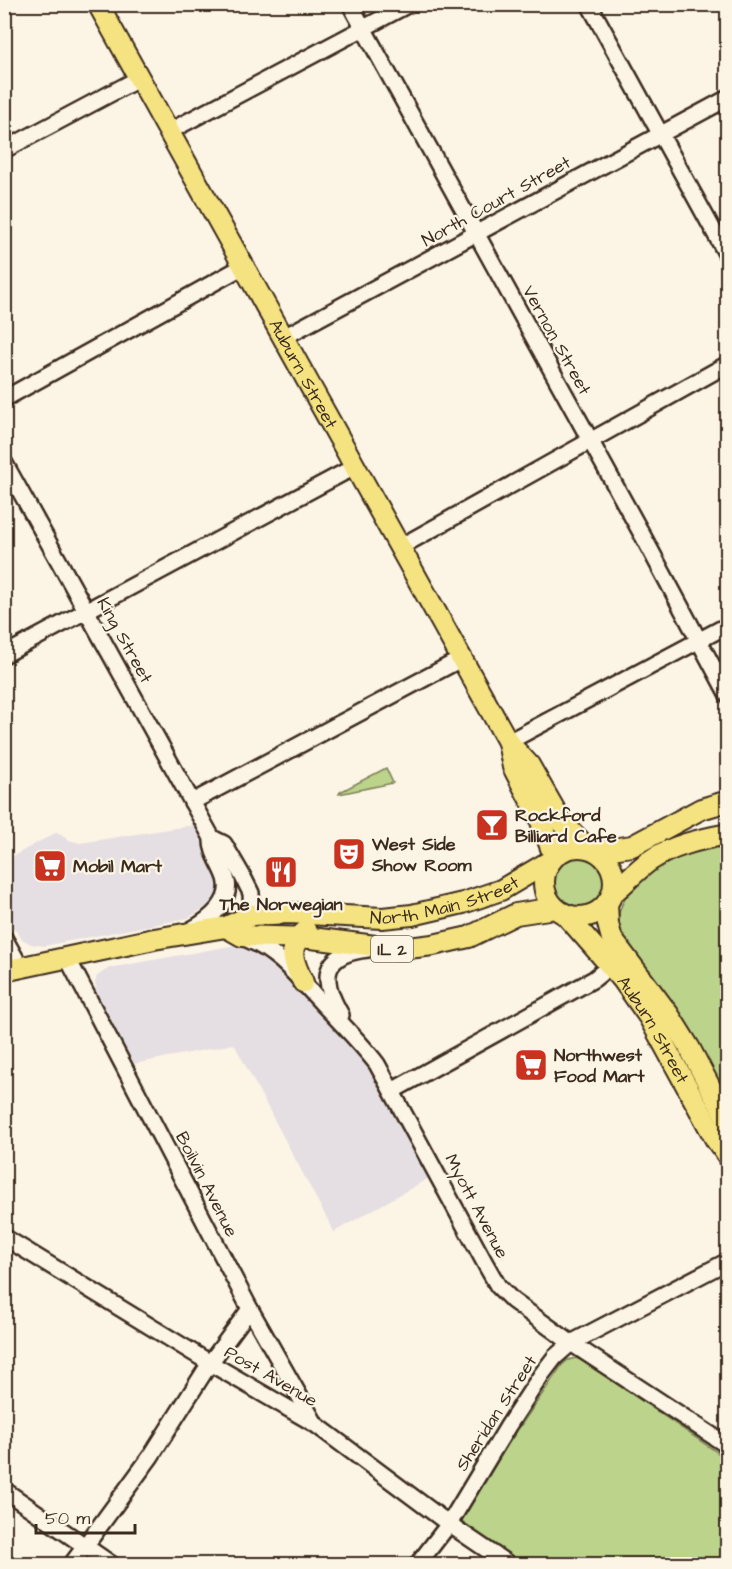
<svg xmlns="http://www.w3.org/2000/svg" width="732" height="1569" font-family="'Architects Daughter',sans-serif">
	<rect width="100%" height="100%" fill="#fcf5e5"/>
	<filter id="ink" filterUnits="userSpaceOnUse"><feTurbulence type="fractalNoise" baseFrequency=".0167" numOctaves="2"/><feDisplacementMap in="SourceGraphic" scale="12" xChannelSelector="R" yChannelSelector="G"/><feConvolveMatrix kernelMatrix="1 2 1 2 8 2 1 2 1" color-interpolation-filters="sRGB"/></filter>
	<g filter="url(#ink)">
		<g fill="#e5dfe3">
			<polygon points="194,825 219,880 218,888 215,897 208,906 188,918 44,946 31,944 22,939 5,917 4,861 57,832 69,840 80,843"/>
			<polygon points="236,945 250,946 263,951 346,1035 375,1079 429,1178 334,1232 234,1044 134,1064 97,993 95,983 97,976 109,968"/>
		</g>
		<g fill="#bbd38a" stroke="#7b7e54" stroke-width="1.5">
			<polygon points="386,768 393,783 339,794 340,792"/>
			<path d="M727 843V1103L624 940C600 898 661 861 695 850 706 847 717 845 727 843Z"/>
			<circle cx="579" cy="881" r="27"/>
			<polygon points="576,1358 583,1361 727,1459 727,1564 522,1564 465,1527 461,1520 461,1513 562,1365 568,1360"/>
		</g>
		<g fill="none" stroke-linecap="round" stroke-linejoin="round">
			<defs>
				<g id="minor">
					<polyline points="350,4 644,538 728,695"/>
					<polyline points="589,4 728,257"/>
					<polyline points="168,132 409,4"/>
					<polyline points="4,150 138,79"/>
					<polyline points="282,338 728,98"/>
					<polyline points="4,399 242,267"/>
					<path d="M4 462 212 838C211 851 219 861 224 873 237 899 210 920 189 931"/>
					<polyline points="400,547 728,364"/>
					<polyline points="4,655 354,467"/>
					<polyline points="508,742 728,625"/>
					<polyline points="192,802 461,659"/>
					<polyline points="212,838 224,844 242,875 251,893 252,915"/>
					<polyline points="4,938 21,968"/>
					<path d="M247 939C279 952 298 978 321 1002 340 1022 360 1042 377 1064L486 1265 498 1286 513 1301 571 1343 728 1446"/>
					<polyline points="68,959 250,1309 314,1422"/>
					<path d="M341 1015C320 979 321 954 368 949"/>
					<polyline points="392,1091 594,979 610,966"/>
					<polyline points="4,1237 210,1363 315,1424 449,1524 508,1564"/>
					<polyline points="4,1490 111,1564"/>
					<polyline points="72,1564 151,1456 210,1363 250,1309"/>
					<polyline points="418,1564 449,1524 508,1426 542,1374 555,1357 571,1343 728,1261"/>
				</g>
				<g id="major">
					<path id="s1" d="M98 4 508 742 529 765 561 821 586 847"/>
					<polyline points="508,742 513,767 540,819 554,856"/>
					<circle cx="579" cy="882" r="35"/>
					<polyline points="598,851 632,846 701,809 728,801"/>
					<path d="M613 893C625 883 636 871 648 862 670 846 701 839 728 834"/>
					<polyline points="607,903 608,924 612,939 669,1015 689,1047 728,1121"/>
					<path id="s2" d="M565 914 623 980 649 1017 716 1140 728 1156"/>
					<polyline points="226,927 242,936 311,938 400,949 433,945 469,937 516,914 555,908"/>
					<path id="s3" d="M4 971 154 939 226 927 252 915 289 913 382 918 412 915 463 903 501 890 550 861"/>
					<path d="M303 982C293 962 286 946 306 931"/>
				</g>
			</defs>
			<use href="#minor" stroke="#3b2a1e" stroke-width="20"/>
			<use href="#major" stroke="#3b2a1e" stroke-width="24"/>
			<use href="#minor" stroke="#fcf5e5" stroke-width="15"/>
			<use href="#major" stroke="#f5e381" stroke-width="20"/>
		</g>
	</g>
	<defs>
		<symbol id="bar-square" viewBox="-11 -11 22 22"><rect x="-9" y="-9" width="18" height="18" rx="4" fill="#c8321e" stroke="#fcf5e5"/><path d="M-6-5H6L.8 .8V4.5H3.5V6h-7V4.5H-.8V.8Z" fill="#fff"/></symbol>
		<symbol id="theatre-square" viewBox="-11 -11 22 22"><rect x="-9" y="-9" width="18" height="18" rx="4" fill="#c8321e" stroke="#fcf5e5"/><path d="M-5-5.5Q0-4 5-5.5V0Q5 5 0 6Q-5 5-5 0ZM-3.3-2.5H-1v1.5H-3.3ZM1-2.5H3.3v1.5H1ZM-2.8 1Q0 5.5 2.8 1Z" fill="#fff"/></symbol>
		<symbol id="supermarket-square" viewBox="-11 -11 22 22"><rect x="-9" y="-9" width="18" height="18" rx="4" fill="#c8321e" stroke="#fcf5e5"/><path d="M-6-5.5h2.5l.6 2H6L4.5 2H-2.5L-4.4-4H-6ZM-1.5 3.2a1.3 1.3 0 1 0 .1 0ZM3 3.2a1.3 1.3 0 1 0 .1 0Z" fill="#fff"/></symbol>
		<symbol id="restaurant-square" viewBox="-11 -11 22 22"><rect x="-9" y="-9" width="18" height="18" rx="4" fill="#c8321e" stroke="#fcf5e5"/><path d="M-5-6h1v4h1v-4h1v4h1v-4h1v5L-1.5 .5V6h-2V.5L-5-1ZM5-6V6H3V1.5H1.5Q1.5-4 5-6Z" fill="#fff"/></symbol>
	</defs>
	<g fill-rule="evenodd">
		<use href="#bar-square" x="473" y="806" width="38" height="38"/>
		<use href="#theatre-square" x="330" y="835" width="38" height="38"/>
		<use href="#supermarket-square" x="31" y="847" width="38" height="38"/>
		<use href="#restaurant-square" x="262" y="853" width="38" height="38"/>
		<use href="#supermarket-square" x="512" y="1046" width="38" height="38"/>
	</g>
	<g text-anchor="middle" stroke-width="4.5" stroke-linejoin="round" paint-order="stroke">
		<rect fill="#fcf5e5" stroke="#75675a" stroke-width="1.5" x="371" y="936" width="42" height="26" rx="4.5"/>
		<g font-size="16" font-weight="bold" fill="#3b2a1e">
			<text x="392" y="955">IL 2</text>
		</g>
		<g font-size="18" fill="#3b2a1e" stroke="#fcf5e5">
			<text transform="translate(496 201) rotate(-29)" y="6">North Court Street</text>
			<text transform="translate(557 340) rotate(61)" y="6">Vernon Street</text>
			<text dy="6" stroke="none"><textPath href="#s1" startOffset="423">Auburn Street</textPath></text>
			<text transform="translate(125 640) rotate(61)" y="6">King Street</text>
			<text dy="6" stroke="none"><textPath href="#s3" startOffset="450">North Main Street</textPath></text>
			<text dy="6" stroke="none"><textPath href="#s2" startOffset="146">Auburn Street</textPath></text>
			<text transform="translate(207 1184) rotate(63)" y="6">Boilvin Avenue</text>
			<text transform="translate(477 1206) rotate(62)" y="6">Myott Avenue</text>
			<text transform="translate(271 1376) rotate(30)" y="6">Post Avenue</text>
			<text transform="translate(496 1413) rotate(-57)" y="6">Sheridan Street</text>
		</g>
		<g font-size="18" font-weight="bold" fill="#3b2a1e" stroke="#fcf5e5" text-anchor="start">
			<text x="515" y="821">Rockford<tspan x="515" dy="21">Billiard Cafe</tspan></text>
			<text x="372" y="850">West Side<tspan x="372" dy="21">Show Room</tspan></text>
			<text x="73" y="872">Mobil Mart</text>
			<text x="281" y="910" text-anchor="middle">The Norwegian</text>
			<text x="554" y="1061">Northwest<tspan x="554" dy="21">Food Mart</tspan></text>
		</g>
	</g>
	<rect width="732" height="1569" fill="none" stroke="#fcf5e5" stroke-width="24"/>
	<rect x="12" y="12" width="708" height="1545" fill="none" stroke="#3b2a1e" stroke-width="2" filter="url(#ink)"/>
	<path d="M36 1524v9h99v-9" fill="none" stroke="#3b2a1e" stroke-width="3"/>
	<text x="45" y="1524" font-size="18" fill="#3b2a1e" stroke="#fcf5e5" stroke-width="4.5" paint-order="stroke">50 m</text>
</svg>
